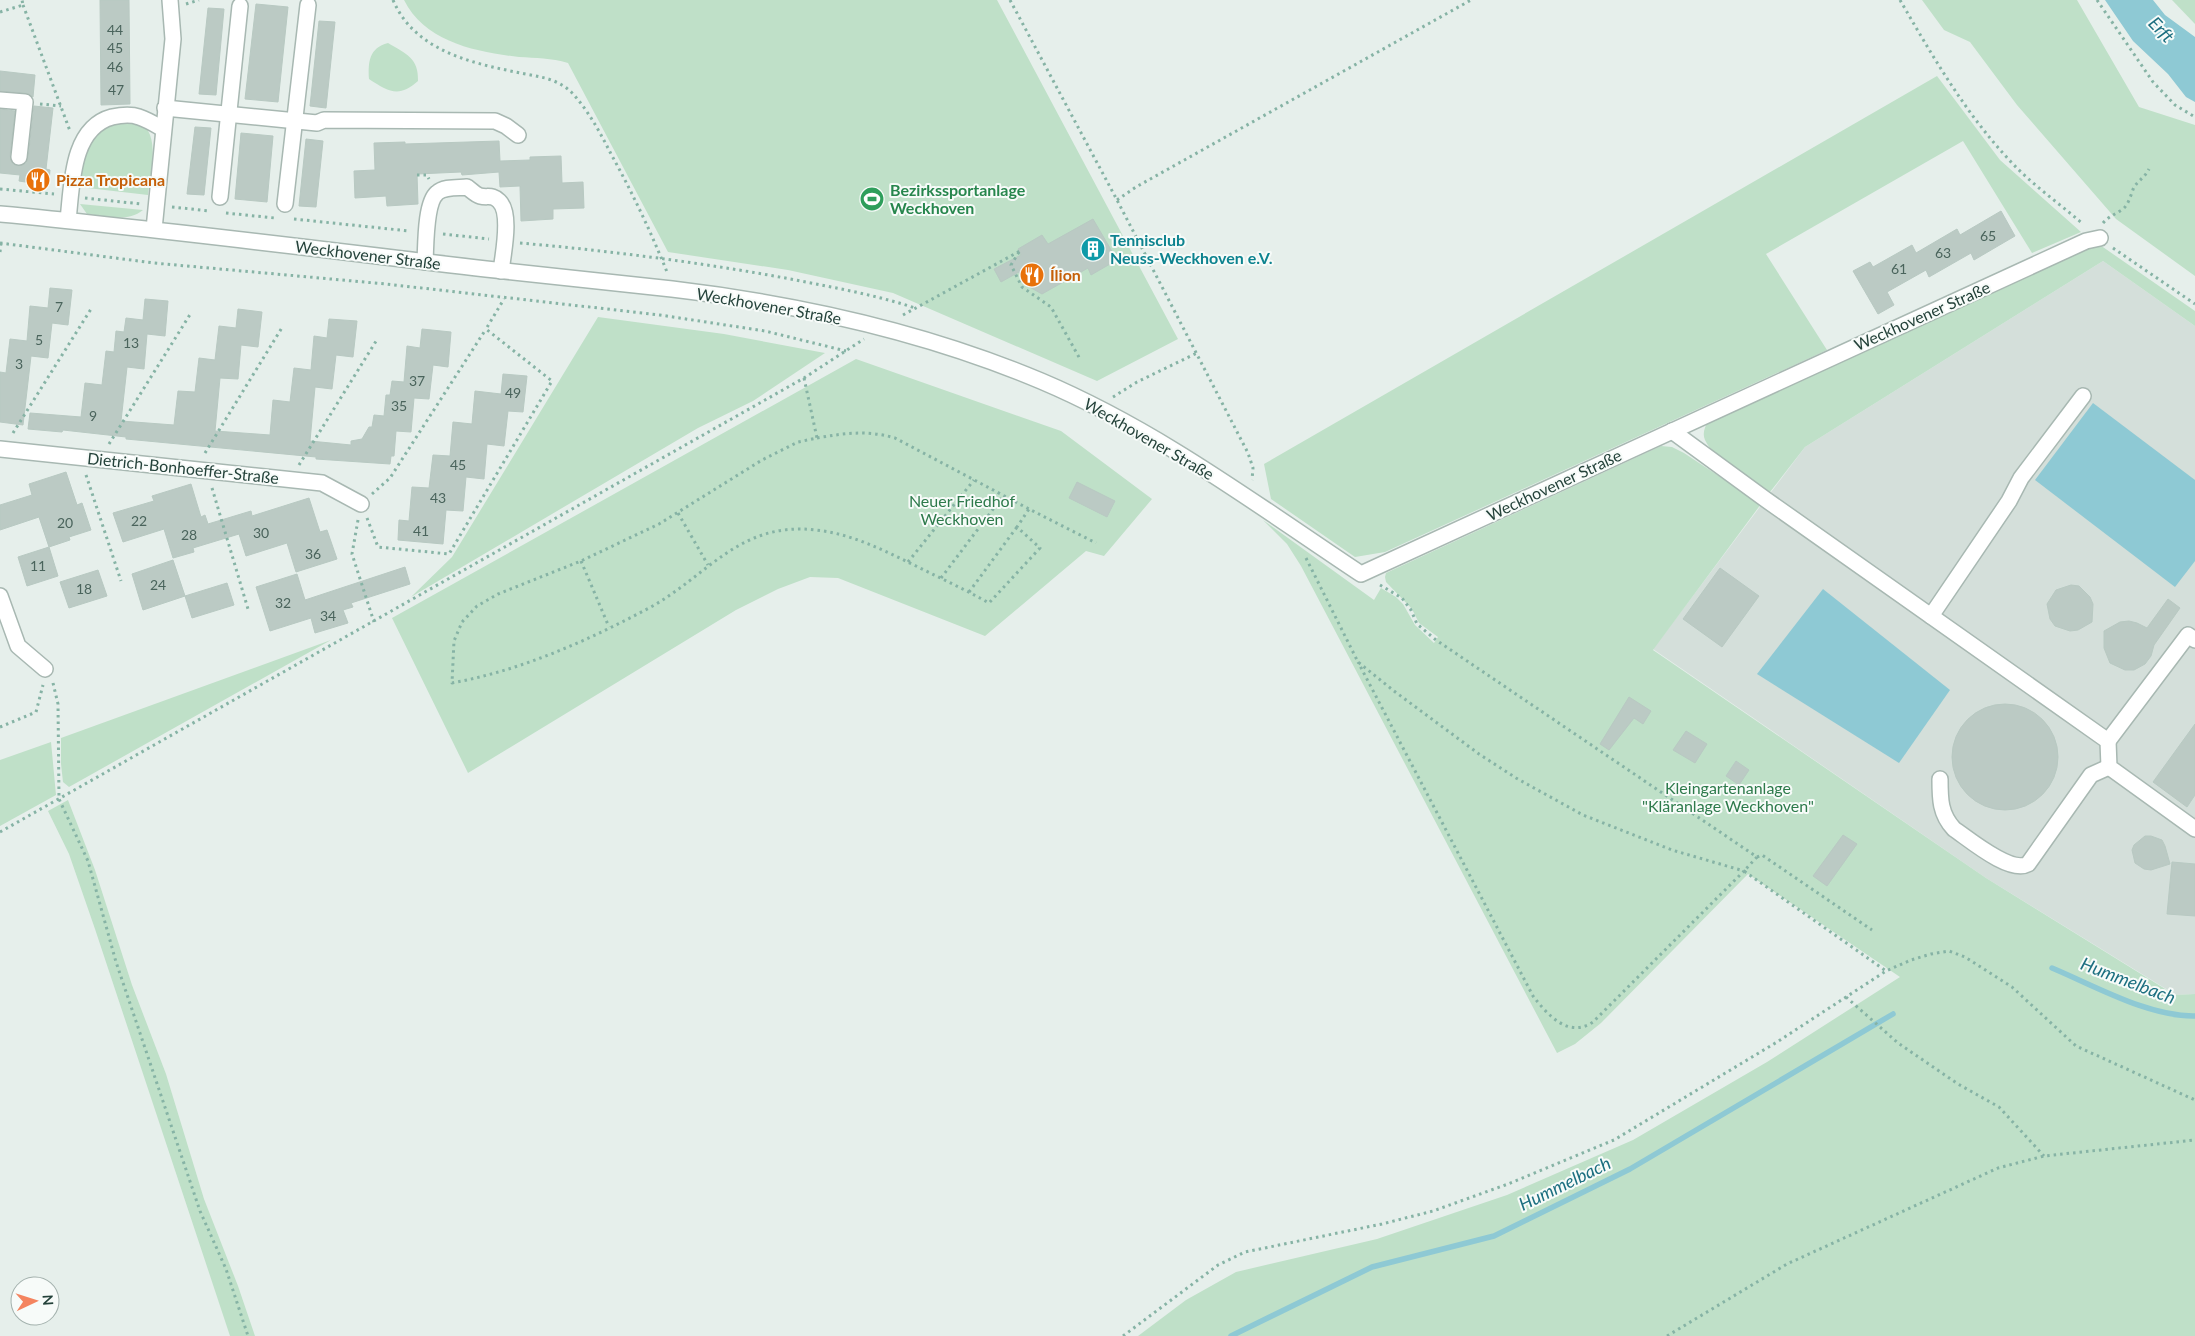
<svg xmlns="http://www.w3.org/2000/svg" width="2195" height="1336" font-family="Lato,sans-serif">
	<rect width="100%" height="100%" fill="#e6efeb"/>
	<polygon fill="#d4dfda" points="2103,261 2195,326 2195,994 2176,995 1986,878 1653,649 1805,447"/>
	<g fill="#bfe0c8">
		<path d="M404 0H997L1178 339 1097 381 893 293 788 270 668 252 568 63C551 58 536 58 519 57 476 52 425 42 404 0Z"/>
		<polygon points="1922,0 2077,0 2139,107 2195,125 2195,276 2116,219 2017,105 1970,42 1944,30"/>
		<polygon points="2172,0 2195,0 2195,24"/>
		<path d="M388 43C406 54 419 58 418 81 399 98 389 92 369 79 368 62 369 48 388 43Z"/>
		<polygon points="1937,76 2000,160 2081,232 2032,253 1963,141 1766,254 1827,350 1385,552 1355,557 1271,499 1264,464"/>
		<path d="M118 121C124 121 132 120 138 122 162 132 150 175 148 195L79 187C84 155 86 136 118 121Z"/>
		<path d="M80 204 143 210C127 223 106 216 87 214Z"/>
		<path d="M2100 245 2195 311V326L2103 261 1805 447 1770 492C1753 480 1713 459 1705 440 1702 433 1705 427 1708 421L2079 250Z"/>
		<polygon points="598,317 724,334 825,353 753,401 698,428 411,597 452,557"/>
		<polygon points="856,359 1061,431 1152,499 1104,556 1086,551 985,636 838,578 810,577 778,589 736,610 468,773 392,618"/>
		<polygon points="1661,446 1672,447 1684,453 1761,504 1653,650 1986,878 2175,995 2195,994 2195,1336 1138,1336 1186,1300 1236,1272 1377,1239 1507,1195 1633,1140 1767,1062 1900,977 1748,874 1601,1023 1575,1044 1557,1053 1301,566 1287,544 1263,520 1374,600 1381,588 1396,597 1403,604 1415,625 1434,643 1438,637 1419,623 1412,609 1386,582 1385,577 1386,573"/>
		<polygon points="331,640 69,787 63,782 61,764 61,738"/>
		<polygon points="51,742 56,795 0,826 0,760"/>
		<polygon points="68,800 95,870 132,985 166,1074 204,1199 238,1286 255,1336 230,1336 95,929 69,854 48,811"/>
	</g>
	<g fill="#8ec9d4">
		<polygon points="2105,0 2153,0 2165,15 2195,37 2195,102 2186,97 2168,74 2133,41"/>
		<polygon points="2093,403 2195,480 2195,561 2175,587 2035,480"/>
		<polygon points="1823,589 1950,690 1899,763 1757,674"/>
	</g>
	<g fill="none" stroke-linecap="round" stroke-linejoin="round">
		<g stroke="#8ec9d4" stroke-width="5.5">
			<path d="M2052 968C2095 986 2149 1017 2195 1016"/>
			<polyline points="1231,1336 1372,1267 1494,1236 1630,1169 1893,1014"/>
		</g>
	</g>
	<g fill="#bbcac4" stroke="#b8c9c2">
		<polygon points="100,0 129,0 130,104 101,105"/>
		<polygon points="256,4 288,7 278,102 245,99"/>
		<polygon points="208,8 224,9 216,95 199,94"/>
		<polygon points="319,21 335,22 326,108 310,106"/>
		<polygon points="0,71 35,75 33,97 26,93 0,91"/>
		<polygon points="34,106 53,108 46,169 50,170 49,181 44,185 19,181 20,175 0,173 0,109 15,111 10,156 13,164 18,166 26,163 28,158"/>
		<polygon points="195,127 211,128 204,195 187,194"/>
		<polygon points="241,133 273,136 267,202 235,199"/>
		<polygon points="306,139 323,141 316,207 299,206"/>
		<polygon points="499,141 500,161 530,160 530,157 561,156 562,183 583,182 584,208 553,209 553,219 521,221 520,186 500,187 499,172 462,175 461,172 417,174 418,204 387,206 386,196 355,198 354,171 375,170 374,143 405,142 405,144"/>
		<polygon points="2001,211 2015,236 1974,260 1971,253 1929,277 1926,270 1887,292 1894,305 1878,314 1853,271 1870,262 1873,267 1912,245 1916,253 1957,229 1960,235"/>
		<polygon points="1093,219 1117,260 1091,275 1088,268 1042,294 1026,285 1019,272 1001,282 994,269 1021,255 1018,249 1042,235 1048,244"/>
		<polygon points="50,288 72,290 68,325 52,323 48,358 31,356 23,425 0,422 0,372 6,373 10,339 27,341 30,306 48,308"/>
		<polygon points="145,299 168,301 165,336 147,334 144,369 127,367 121,421 174,425 178,391 195,392 199,358 215,360 219,326 236,328 238,309 262,312 258,347 241,345 238,379 220,378 215,431 270,435 273,400 290,402 294,368 311,370 314,336 327,338 329,319 357,321 353,357 336,355 332,389 315,387 310,441 351,445 351,441 362,439 369,427 372,427 374,415 384,416 386,395 390,395 392,381 404,382 407,346 420,348 422,329 451,332 448,367 433,365 429,399 414,398 411,432 396,431 394,456 391,456 390,464 316,459 316,457 126,439 126,437 63,430 62,432 28,429 30,413 81,417 85,383 102,385 106,351 114,352 116,331 124,332 126,318 143,320"/>
		<polygon points="503,374 527,376 523,412 508,411 504,446 487,444 484,479 466,477 463,511 446,510 443,544 398,540 399,520 409,521 412,487 429,488 433,455 450,456 453,422 472,424 475,391 501,394"/>
		<polygon points="66,472 77,505 82,503 91,530 69,537 70,540 49,547 39,517 0,530 0,505 32,495 29,484"/>
		<polygon points="1077,482 1115,501 1107,517 1069,498"/>
		<polygon points="191,484 201,517 205,515 208,524 251,511 252,516 309,498 320,532 327,530 337,559 296,572 287,543 246,556 239,534 193,548 194,552 173,558 164,529 123,542 113,513 154,501 152,496"/>
		<polygon points="49,547 58,576 27,586 18,557"/>
		<polygon points="173,560 185,596 143,610 132,574"/>
		<polygon points="405,567 410,584 351,603 353,607 343,610 348,623 315,633 311,618 270,631 256,587 297,574 305,600"/>
		<polygon points="1720,568 1759,596 1722,647 1683,619"/>
		<polygon points="98,570 107,596 69,608 60,582"/>
		<polygon points="227,583 234,605 192,618 185,596"/>
		<polygon points="2071,585 2079,586 2090,597 2093,604 2092,622 2078,630 2070,631 2055,626 2050,619 2047,604 2056,590"/>
		<polygon points="2168,599 2180,608 2154,645 2151,656 2145,664 2134,670 2125,670 2110,663 2104,648 2104,631 2120,622 2129,621 2137,623 2147,628"/>
		<polygon points="1629,697 1651,711 1643,724 1634,718 1609,750 1600,744"/>
		<circle cx="2005" cy="757" r="53"/>
		<polygon points="2195,724 2195,795 2187,807 2153,782"/>
		<polygon points="1686,731 1707,744 1695,763 1673,750"/>
		<polygon points="1736,761 1749,770 1739,785 1726,776"/>
		<polygon points="1843,835 1857,844 1827,886 1813,876"/>
		<polygon points="2145,836 2151,836 2162,840 2165,846 2170,864 2151,870 2144,869 2135,863 2132,850 2134,845"/>
		<polygon points="2172,862 2195,864 2195,916 2167,914"/>
	</g>
	<g fill="none" stroke-linecap="round" stroke-linejoin="round">
		<defs>
			<g id="minor">
				<polyline points="0,100 25,102 19,157"/>
				<polyline points="165,108 317,123 324,120 495,121 506,126 518,135"/>
				<polyline points="220,197 240,6"/>
				<polyline points="285,204 308,5"/>
				<path d="M0 214C163 229 324 250 486 269 548 276 610 282 672 289 798 304 925 332 1041 381 1157 430 1257 505 1361 574L2086 241 2100 238"/>
				<path d="M68 220C72 186 71 128 112 117 121 115 131 114 139 117 148 120 156 125 163 129"/>
				<polyline points="154,229 173,39 170,0"/>
				<path d="M425 262C426 246 425 203 437 193 444 186 459 188 467 187 471 190 476 195 480 196 488 198 492 194 499 201 512 213 503 254 501 271"/>
				<polyline points="1672,431 1765,499 2108,741 2109,767 2195,829"/>
				<polyline points="0,449 322,483 361,504"/>
				<polyline points="0,596 18,646 45,669"/>
				<polyline points="1931,616 2009,501 2021,478 2083,396"/>
				<polyline points="2108,741 2188,635 2195,640"/>
				<path d="M1940 779C1940 799 1940 814 1954 829 1969 839 2010 874 2028 864L2091 775 2109 767"/>
			</g>
		</defs>
		<use href="#minor" stroke="#a8b8b2" stroke-width="18"/>
		<g stroke="#86b3a5" stroke-width="3" stroke-dasharray="2.5 4" stroke-linecap="butt">
			<path d="M393 0C418 59 490 66 545 78 556 81 566 86 574 95 589 112 601 134 611 154 632 192 651 232 667 272"/>
			<polyline points="1010,0 1117,200 1248,453 1253,468 1252,480"/>
			<path d="M1900 0C1933 57 1967 116 2013 164 2034 186 2060 204 2083 224"/>
			<polyline points="2097,0 2153,82 2175,105 2195,117"/>
			<polyline points="186,4 199,0"/>
			<polyline points="23,5 70,131"/>
			<polyline points="0,12 23,5 22,0"/>
			<polyline points="40,104 61,106"/>
			<polyline points="417,175 427,175 429,179"/>
			<polyline points="0,189 54,194"/>
			<polyline points="85,198 141,204"/>
			<polyline points="1117,200 1136,187 1471,0"/>
			<polyline points="172,207 210,211"/>
			<polyline points="226,213 275,218"/>
			<polyline points="294,219 409,231"/>
			<path d="M2103 223C2109 216 2116 214 2123 209 2129 204 2131 194 2134 187 2139 180 2145 177 2149 169"/>
			<polyline points="443,234 489,239"/>
			<polyline points="0,243 154,263 386,284 660,315 765,331 846,351"/>
			<path d="M520 243C612 251 705 263 796 280 836 288 876 295 915 308"/>
			<polyline points="2113,248 2195,304"/>
			<polyline points="0,252 1,243"/>
			<polyline points="1019,252 1011,265 1022,287 1051,307 1080,359"/>
			<polyline points="903,315 1020,251"/>
			<path d="M804 378 817 438 798 442 762 460 659 524 581 561 498 594 477 606 462 622 454 641 452 683C522 670 587 641 649 608 708 576 739 521 816 530 853 534 885 551 918 567 942 579 966 590 989 603L1040 548 1017 527 1029 509 1096 543"/>
			<polyline points="1113,397 1137,382 1197,353"/>
			<polyline points="13,433 91,309"/>
			<path d="M817 438C845 433 868 430 895 438L1029 509"/>
			<polyline points="109,444 191,313"/>
			<polyline points="205,453 283,326"/>
			<polyline points="299,465 378,338"/>
			<polyline points="86,475 121,581"/>
			<polyline points="212,488 248,609"/>
			<polyline points="372,494 390,478 486,329"/>
			<polyline points="678,513 708,565"/>
			<polyline points="367,518 378,547 449,554 552,381 486,329 504,299"/>
			<polyline points="358,520 352,554 374,622"/>
			<path d="M1306 558 1358 662 1394 691 1479 754 1516 778 1583 815 1672 850 1744 871 1593 1022C1568 1039 1547 1014 1533 996L1358 662"/>
			<polyline points="581,561 609,627"/>
			<polyline points="908,562 974,480"/>
			<polyline points="941,578 1003,496"/>
			<polyline points="1380,585 1402,598 1411,610 1417,624 1436,640 1757,857 1762,855 1872,930"/>
			<polyline points="969,592 1017,527"/>
			<polyline points="53,683 58,704 59,799 88,861 116,962 200,1211 226,1269 248,1336"/>
			<polyline points="0,727 36,712 43,685"/>
			<polyline points="0,832 804,378 864,339"/>
			<polyline points="1757,857 1744,871 1886,971 1911,960 1931,954 1949,951 1965,957 2012,987 2076,1046 2195,1100"/>
			<polyline points="1846,997 1898,1043 1958,1084 1999,1107 2044,1156"/>
			<polyline points="1123,1336 1218,1265 1245,1252 1382,1224 1433,1211 1508,1184 1614,1140 1777,1042 1886,971"/>
			<polyline points="1667,1336 1787,1264 1998,1168 2044,1156 2195,1140"/>
		</g>
		<use href="#minor" stroke="#fff" stroke-width="15"/>
	</g>
	<defs>
		<symbol id="restaurant-disc" viewBox="-11 -11 22 22"><circle r="9.5" fill="#e8710a" stroke="#f7fbf9"/><path d="M-5-6h1v4h1v-4h1v4h1v-4h1v5L-1.5 .5V6h-2V.5L-5-1ZM5-6V6H3V1.5H1.5Q1.5-4 5-6Z" fill="#fff"/></symbol>
		<symbol id="stadium-disc" viewBox="-11 -11 22 22"><circle r="9.5" fill="#2e9e5b" stroke="#f7fbf9"/><path d="M0-5a6.5 5 0 1 0 0 10a6.5 5 0 1 0 0-10ZM-3.5-1.8h7v3.6h-7Z" fill="#fff"/></symbol>
		<symbol id="building-disc" viewBox="-11 -11 22 22"><circle r="9.5" fill="#0f9aa8" stroke="#f7fbf9"/><path d="M-4-6H4V6H1V3H-1V6H-4ZM-2.5-4.3h1.7v1.8h-1.7ZM.8-4.3h1.7v1.8H.8ZM-2.5-1h1.7V.8h-1.7ZM.8-1h1.7V.8H.8Z" fill="#fff"/></symbol>
	</defs>
	<g fill-rule="evenodd">
		<use href="#restaurant-disc" x="24" y="166" width="28" height="28"/>
		<use href="#stadium-disc" x="858" y="185" width="28" height="28"/>
		<use href="#building-disc" x="1079" y="235" width="28" height="28"/>
		<use href="#restaurant-disc" x="1018" y="261" width="28" height="28"/>
	</g>
	<g text-anchor="middle" stroke-width="4" stroke-linejoin="round" paint-order="stroke">
		<g font-size="14" fill="#4a645c">
			<text x="115" y="35">44</text>
			<text x="115" y="53">45</text>
			<text x="115" y="72">46</text>
			<text x="116" y="95">47</text>
			<text x="1988" y="241">65</text>
			<text x="1943" y="258">63</text>
			<text x="1899" y="274">61</text>
			<text x="59" y="312">7</text>
			<text x="39" y="345">5</text>
			<text x="131" y="348">13</text>
			<text x="19" y="369">3</text>
			<text x="417" y="386">37</text>
			<text x="513" y="398">49</text>
			<text x="399" y="411">35</text>
			<text x="93" y="421">9</text>
			<text x="458" y="470">45</text>
			<text x="438" y="503">43</text>
			<text x="139" y="526">22</text>
			<text x="65" y="528">20</text>
			<text x="421" y="536">41</text>
			<text x="261" y="538">30</text>
			<text x="189" y="540">28</text>
			<text x="313" y="559">36</text>
			<text x="38" y="571">11</text>
			<text x="158" y="590">24</text>
			<text x="84" y="594">18</text>
			<text x="283" y="608">32</text>
			<text x="328" y="621">34</text>
		</g>
		<g font-size="16" font-weight="bold" fill="#c56008" stroke="#f7fbf9" text-anchor="start">
			<text x="56" y="186">Pizza Tropicana</text>
			<text x="1050" y="281">Ílion</text>
		</g>
		<g font-size="16" font-weight="bold" fill="#27864d" stroke="#f7fbf9" text-anchor="start">
			<text x="890" y="196">Bezirkssportanlage<tspan x="890" dy="18">Weckhoven</tspan></text>
		</g>
		<g font-size="16" font-weight="bold" fill="#0d838f" stroke="#f7fbf9" text-anchor="start">
			<text x="1110" y="246">Tennisclub<tspan x="1110" dy="18">Neuss-Weckhoven e.V.</tspan></text>
		</g>
		<g font-size="16" fill="#24423a" stroke="#f7fbf9">
			<text transform="translate(368 255) rotate(7)" y="6">Weckhovener Straße</text>
			<text transform="translate(769 306) rotate(10)" y="6">Weckhovener Straße</text>
			<text transform="translate(1922 316) rotate(-24)" y="6">Weckhovener Straße</text>
			<text transform="translate(1149 439) rotate(30)" y="6">Weckhovener Straße</text>
			<text transform="translate(183 468) rotate(6)" y="6">Dietrich-Bonhoeffer-Straße</text>
			<text transform="translate(1554 485) rotate(-25)" y="6">Weckhovener Straße</text>
		</g>
		<g font-size="16" fill="#2d7a4b" stroke="#f7fbf9">
			<text x="962" y="507">Neuer Friedhof<tspan x="962" dy="18">Weckhoven</tspan></text>
			<text x="1728" y="794">Kleingartenanlage<tspan x="1728" dy="18">"Kläranlage Weckhoven"</tspan></text>
		</g>
		<g font-size="18" font-style="italic" fill="#1c6f80" stroke="#f7fbf9">
			<text transform="translate(2161 30) rotate(46)" y="6">Erft</text>
			<text transform="translate(2128 981) rotate(21)" y="6">Hummelbach</text>
			<text transform="translate(1565 1184) rotate(-26)" y="6">Hummelbach</text>
		</g>
	</g>
	<g transform="translate(35 1301) rotate(86)"><circle r="24" fill="#f7fbf9" stroke="#a3b1ad"/>
	<path d="M0-4L9 19L0 12L-9 19Z" fill="#f4845f"/>
	<text y="-8" font-size="14" font-weight="bold" text-anchor="middle" fill="#24423a">N</text>
	</g>
</svg>
